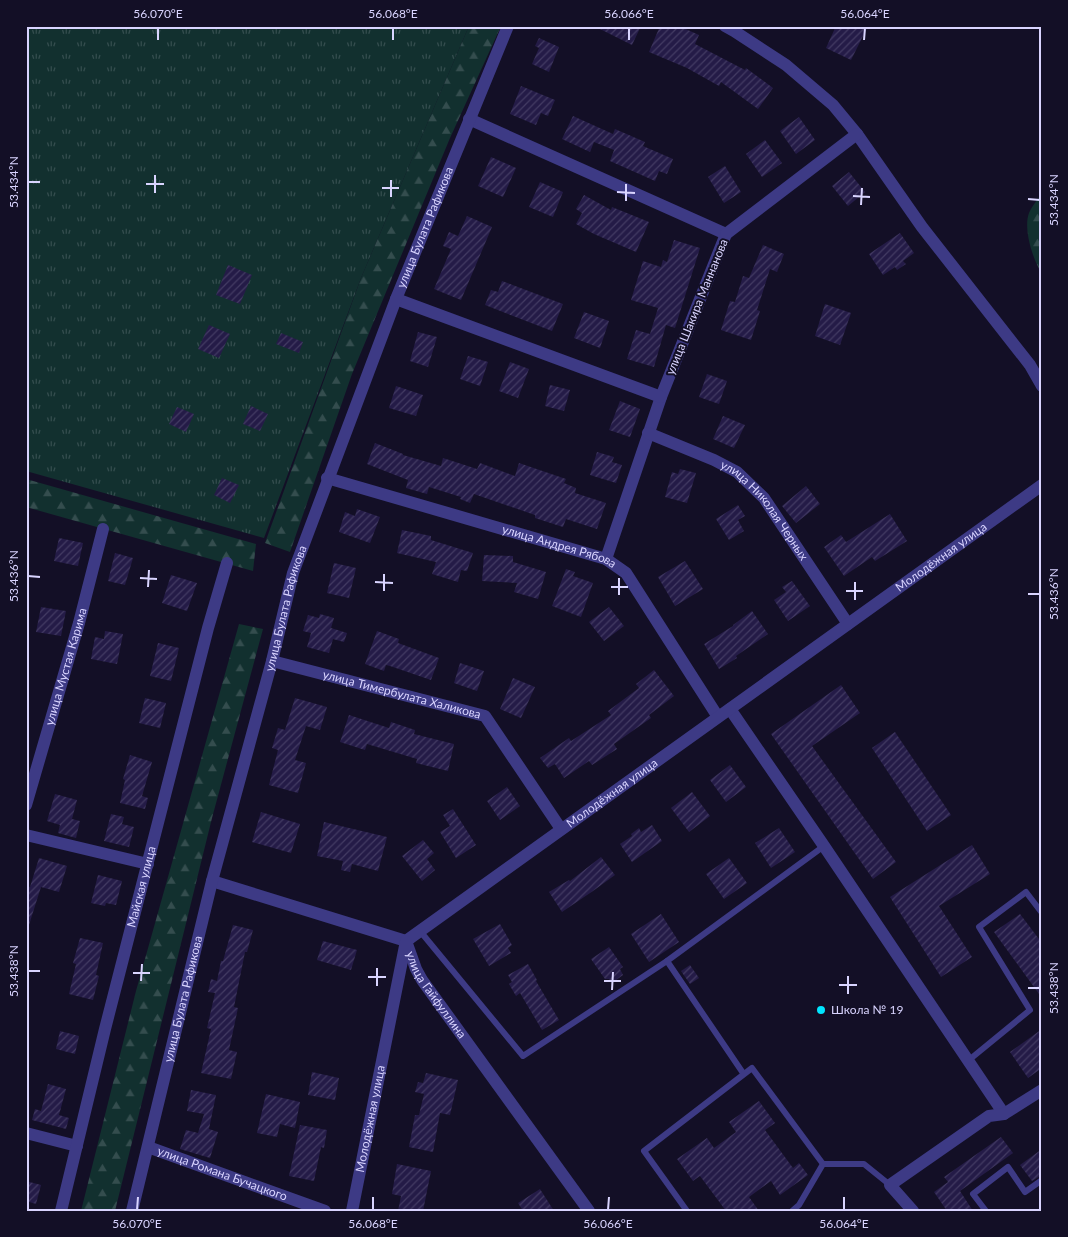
<svg xmlns="http://www.w3.org/2000/svg" width="1068" height="1237" font-family="Lato,sans-serif">
	<defs>
		<pattern id="grass-tufts" width="24" height="20" patternUnits="userSpaceOnUse" patternTransform="scale(1.25)"><rect width="24" height="20" fill="#12302f"/><path d="M3 7l-1-3M5 7V3M7 7l1-3M15 17l-1-3M17 17v-4M19 17l1-3" fill="none" stroke="#344d4e"/></pattern>
		<pattern id="forest-firs" width="22" height="20" patternUnits="userSpaceOnUse" patternTransform="scale(1.25)"><rect width="22" height="20" fill="#12302f"/><path d="M5 1l3.5 6h-7zM16 11l3.5 6h-7z" fill="#344d4e"/></pattern>
		<pattern id="building-hatch" width="6" height="6" patternUnits="userSpaceOnUse" patternTransform="scale(1.25)"><rect width="6" height="6" fill="#241b47"/><path d="M-1 1l2-2M0 6l6-6M5 7l2-2" fill="none" stroke="#433b63"/></pattern>
	</defs>
	<rect width="100%" height="100%" fill="#130f26"/>
	<polygon fill="url(#grass-tufts)" points="26,26 469,26 361,278 264,538 26,471"/>
	<g fill="url(#forest-firs)">
		<polygon points="469,26 501,26 450,138 352,374 290,552 265,543 361,278"/>
		<path d="M1042 193V274C1033 260 1023 229 1029 213 1032 206 1038 199 1042 193Z"/>
		<polygon points="26,479 256,544 253,571 26,507"/>
		<polygon points="239,624 263,629 212,818 115,1211 81,1211 136,991"/>
	</g>
	<g fill="url(#building-hatch)">
		<polygon points="594,26 641,26 632,45"/>
		<polygon points="660,26 679,26 699,35 695,44 745,70 746,68 773,88 758,109 721,82 719,86 687,68 649,52"/>
		<polygon points="836,26 868,26 851,60 826,48"/>
		<polygon points="539,38 559,47 549,72 532,64 539,48 535,46"/>
		<polygon points="521,86 555,100 548,116 541,113 536,125 510,114"/>
		<polygon points="573,116 613,134 615,129 645,142 643,146 673,159 667,174 659,171 655,181 610,161 614,150 594,142 590,152 562,139"/>
		<polygon points="799,117 815,140 796,154 780,131"/>
		<polygon points="765,140 782,163 762,177 746,154"/>
		<polygon points="491,157 516,168 503,197 478,186"/>
		<polygon points="725,166 741,192 724,203 708,177"/>
		<polygon points="849,172 865,192 848,206 832,186"/>
		<polygon points="540,182 563,192 553,217 529,207"/>
		<polygon points="584,195 611,210 612,207 649,222 636,252 594,234 576,224 582,213 576,209"/>
		<polygon points="467,216 492,227 461,300 434,289 451,249 443,246 449,232 458,236"/>
		<polygon points="900,233 914,253 903,261 906,264 897,270 895,267 883,275 869,254"/>
		<polygon points="674,240 700,248 675,328 666,325 654,367 627,359 636,330 650,334 658,308 631,300 643,261 661,267 663,260 667,262"/>
		<polygon points="763,245 784,254 777,272 770,269 757,310 760,311 751,340 721,330 730,301 735,302 743,276 749,278"/>
		<polygon points="228,265 252,275 240,304 216,295"/>
		<polygon points="502,281 563,304 552,331 485,305 491,290 498,292"/>
		<polygon points="825,304 851,313 840,345 815,336"/>
		<polygon points="584,312 609,321 600,348 574,338"/>
		<polygon points="209,325 230,334 219,358 198,349"/>
		<polygon points="418,332 437,337 428,367 410,361"/>
		<polygon points="281,333 303,342 299,353 276,344"/>
		<polygon points="468,356 488,362 480,386 460,379"/>
		<polygon points="510,362 529,369 518,398 499,391"/>
		<polygon points="707,374 727,381 719,404 699,397"/>
		<polygon points="550,385 570,390 564,411 545,406"/>
		<polygon points="396,386 423,395 416,416 389,408"/>
		<polygon points="620,401 640,409 630,437 609,430"/>
		<polygon points="251,406 268,414 260,431 243,424"/>
		<polygon points="177,407 194,414 186,432 169,424"/>
		<polygon points="723,416 745,425 734,448 713,439"/>
		<polygon points="375,443 403,454 403,455 441,466 443,458 477,469 480,463 515,476 519,463 566,479 564,483 576,488 575,493 606,503 597,529 566,519 563,527 535,518 535,515 474,494 470,503 460,499 461,497 429,487 427,494 406,488 408,480 367,464"/>
		<polygon points="597,452 614,457 612,462 622,465 616,483 590,475"/>
		<polygon points="680,469 696,473 687,503 665,497 672,472 678,474"/>
		<polygon points="222,478 239,485 230,503 214,495"/>
		<polygon points="806,486 820,504 796,523 782,506"/>
		<polygon points="738,505 745,516 738,520 744,531 729,540 716,519"/>
		<polygon points="357,509 380,517 370,543 339,532 345,512 355,516"/>
		<polygon points="890,514 907,541 875,561 872,557 844,576 824,547 841,535 846,542"/>
		<polygon points="402,530 431,536 431,540 473,553 467,571 461,570 458,582 432,574 436,562 397,553"/>
		<polygon points="59,538 83,543 78,566 54,561"/>
		<polygon points="115,553 133,558 125,585 108,581"/>
		<polygon points="484,555 513,556 513,562 546,572 538,599 514,592 517,583 482,581"/>
		<polygon points="685,561 703,589 675,606 658,577"/>
		<polygon points="334,563 356,568 349,598 327,593"/>
		<polygon points="566,569 575,572 573,576 593,583 581,617 552,606"/>
		<polygon points="171,575 197,583 187,611 162,603"/>
		<polygon points="792,581 810,606 788,621 774,600 786,592 782,587"/>
		<polygon points="41,607 66,611 61,636 36,632"/>
		<polygon points="609,607 624,626 604,641 589,622"/>
		<polygon points="752,611 768,634 736,656 737,658 719,669 704,644 733,626 733,625"/>
		<polygon points="320,614 334,618 331,628 347,633 344,642 333,639 329,653 307,647 311,633 303,631 308,615 319,618"/>
		<polygon points="105,631 123,634 117,664 91,659 95,637 104,639"/>
		<polygon points="377,631 399,639 398,643 439,658 431,680 390,666 386,665 384,671 365,664"/>
		<polygon points="158,643 179,648 171,681 150,676"/>
		<polygon points="460,663 484,671 477,691 454,683"/>
		<polygon points="654,670 674,696 649,715 651,718 614,744 617,749 592,765 589,761 564,778 555,764 548,768 540,758 569,738 571,741 611,715 608,711 639,688 636,684"/>
		<polygon points="513,678 535,687 521,718 500,709"/>
		<polygon points="841,685 860,713 812,746 896,862 873,879 771,734"/>
		<polygon points="145,698 166,703 160,728 139,723"/>
		<polygon points="295,698 327,707 320,730 306,726 295,760 306,763 298,793 269,785 278,750 272,748 278,728 285,730"/>
		<polygon points="349,715 389,728 391,722 415,730 414,734 454,744 448,771 416,763 417,759 367,744 365,750 340,742"/>
		<polygon points="895,732 951,815 927,831 872,748"/>
		<polygon points="130,755 152,762 142,796 148,798 145,809 120,803 125,780 123,779"/>
		<polygon points="730,765 746,787 726,802 710,780"/>
		<polygon points="507,787 520,806 500,820 487,801"/>
		<polygon points="692,792 710,816 689,832 671,808"/>
		<polygon points="55,794 77,800 72,819 80,821 76,838 58,833 60,825 47,821"/>
		<polygon points="453,809 476,845 456,858 440,832 450,826 443,815"/>
		<polygon points="261,812 300,824 291,853 252,842"/>
		<polygon points="111,814 124,817 122,824 134,827 129,847 104,841"/>
		<polygon points="324,822 387,837 378,871 352,864 350,872 341,870 343,861 317,856"/>
		<polygon points="652,825 662,841 632,862 620,844 632,836 631,834 639,828 641,832"/>
		<polygon points="779,828 795,852 771,868 755,843"/>
		<polygon points="423,840 434,853 427,859 435,870 422,881 402,856"/>
		<polygon points="972,845 990,874 939,906 972,957 941,977 890,897"/>
		<polygon points="601,857 615,875 593,891 562,912 549,892 569,880 570,881"/>
		<polygon points="39,858 67,866 59,892 41,887 28,928 26,928 26,886 30,887"/>
		<polygon points="729,858 747,883 724,899 706,874"/>
		<polygon points="98,875 122,881 116,905 106,903 105,906 91,903"/>
		<polygon points="661,914 679,942 649,962 631,934"/>
		<polygon points="1020,914 1042,943 1042,998 994,932"/>
		<polygon points="500,924 512,945 508,948 511,953 489,966 473,939"/>
		<polygon points="233,925 253,930 247,952 245,952 234,1007 238,1008 229,1050 237,1052 231,1079 201,1073 211,1029 207,1028 215,993 208,992 211,979 217,981 221,961 223,961"/>
		<polygon points="80,938 103,943 96,975 99,976 93,1000 69,994 76,964 73,963"/>
		<polygon points="323,941 357,950 351,970 317,960"/>
		<polygon points="609,947 623,967 620,969 623,975 612,983 609,979 605,979 591,959"/>
		<polygon points="528,964 537,980 536,981 559,1020 542,1030 520,993 516,996 509,984 512,982 508,975"/>
		<polygon points="690,965 699,978 690,984 681,971"/>
		<polygon points="1042,1029 1042,1068 1028,1078 1010,1052"/>
		<polygon points="60,1031 79,1036 75,1054 56,1049"/>
		<polygon points="312,1072 339,1078 335,1100 308,1095"/>
		<polygon points="426,1073 458,1080 450,1115 440,1113 433,1152 409,1147 415,1115 419,1115 424,1094 415,1092 418,1082 423,1083"/>
		<polygon points="48,1084 66,1089 59,1115 69,1118 66,1129 32,1120 35,1109 41,1111"/>
		<polygon points="191,1090 216,1095 209,1129 218,1132 210,1158 180,1149 186,1130 198,1133 204,1114 187,1111"/>
		<polygon points="266,1094 300,1102 295,1128 280,1124 277,1137 257,1133"/>
		<polygon points="759,1101 775,1123 765,1130 793,1168 799,1163 808,1175 780,1195 771,1181 749,1197 759,1211 726,1211 700,1176 693,1181 677,1159 707,1138 714,1148 736,1132 729,1122"/>
		<polygon points="300,1125 327,1130 324,1148 321,1147 314,1181 289,1176"/>
		<polygon points="1001,1137 1013,1153 960,1191 973,1211 947,1211 934,1192 948,1182 944,1177"/>
		<polygon points="1042,1149 1042,1175 1032,1181 1020,1165"/>
		<polygon points="397,1164 431,1171 423,1211 398,1211 401,1196 392,1194"/>
		<polygon points="26,1181 41,1185 36,1204 26,1201"/>
		<polygon points="540,1189 554,1211 523,1211 518,1203"/>
	</g>
	<g fill="none" stroke-linecap="round" stroke-linejoin="round">
		<g stroke="#3d3a85" stroke-width="6">
			<polyline points="420,931 523,1056 667,961 824,846"/>
			<polyline points="667,961 743,1073"/>
			<polyline points="969,1060 1030,1010 979,927 1026,892 1042,913"/>
			<polyline points="687,1211 644,1151 752,1068 823,1164 864,1164 890,1185"/>
			<polyline points="792,1211 799,1205 823,1164"/>
			<polyline points="986,1211 973,1194 1008,1167 1025,1192 1042,1180"/>
		</g>
		<g stroke="#3d3a85" stroke-width="12">
			<polyline points="725,26 734,31 786,65 833,105 857,134 922,227 1030,365 1042,386"/>
			<polyline points="469,119 726,234 661,397 606,559"/>
			<polyline points="726,234 857,134"/>
			<polyline points="396,299 661,397"/>
			<path id="s1" d="M648 433 714 460 737 472 764 498 848 624"/>
			<path id="s2" d="M327 478 606 559 626 573 718 717"/>
			<path id="s3" d="M272 661 485 716 561 829"/>
			<polyline points="730,709 824,846 1004,1114"/>
			<path id="s4" d="M26 805 79 623 103 529"/>
			<polyline points="26,835 148,864"/>
			<path id="s5" d="M212 881 406 941 416 969 422 980 589 1211"/>
			<polyline points="26,1133 77,1146"/>
			<path id="s6" d="M148 1147 325 1211"/>
			<path id="s7" d="M61 1211 105 1029 208 628 227 563"/>
			<path id="s8" d="M132 1211 212 881 272 661 293 573 396 299 508 26"/>
			<path id="s9" d="M352 1211 406 941 1042 485"/>
			<polyline points="913,1211 890,1185 989,1116 1004,1114 1042,1090"/>
		</g>
	</g>
	<path fill="none" stroke="#d9d4ff" stroke-width="2" d="M158 40V28M393 40V28M629 40V28M864 40 865 28M28 182H40M146 184H164M382 188H399M617 192 635 193M155 193V175M853 196 870 197M391 197V180M1028 199 1040 200M626 201V184M861 205 862 188M28 576 40 577M140 578 157 579M375 582 393 583M148 587 149 570M611 587H628M384 591V574M846 591H863M1028 594H1040M619 595V578M855 600V582M28 971H40M133 973H150M368 977H386M141 981 142 964M604 981H621M839 985H857M377 986V968M1028 988H1040M612 990 613 972M848 994V976M137 1210 138 1197M373 1210V1197M608 1210 609 1197M844 1210V1197"/>
	<circle fill="#00e5ff" stroke="#130f26" stroke-width="2" cx="821" cy="1010" r="5"/>
	<g text-anchor="middle" stroke-width="4" stroke-linejoin="round" paint-order="stroke">
		<g font-size="12" fill="#d9d4ff" stroke="#130f26">
			<text dy="4" stroke="none"><textPath href="#s8" startOffset="1028">улица Булата Рафикова</textPath></text>
			<text transform="translate(697 307) rotate(-68)" y="4">улица Шакира Маннанова</text>
			<text dy="4" stroke="none"><textPath href="#s1" startOffset="144">улица Николая Черных</textPath></text>
			<text dy="4" stroke="none"><textPath href="#s2" startOffset="242">улица Андрея Рябова</textPath></text>
			<text dy="4" stroke="none"><textPath href="#s9" startOffset="934">Молодёжная улица</textPath></text>
			<text dy="4" stroke="none"><textPath href="#s8" startOffset="622">улица Булата Рафикова</textPath></text>
			<text dy="4" stroke="none"><textPath href="#s4" startOffset="144">улица Мустая Карима</textPath></text>
			<text dy="4" stroke="none"><textPath href="#s3" startOffset="134">улица Тимербулата Халикова</textPath></text>
			<text dy="4" stroke="none"><textPath href="#s9" startOffset="529">Молодёжная улица</textPath></text>
			<text dy="4" stroke="none"><textPath href="#s7" startOffset="334">Майская улица</textPath></text>
			<text dy="4" stroke="none"><textPath href="#s5" startOffset="265">улица Гайфуллина</textPath></text>
			<text dy="4" stroke="none"><textPath href="#s8" startOffset="218">улица Булата Рафикова</textPath></text>
			<text dy="4" stroke="none"><textPath href="#s9" startOffset="94">Молодёжная улица</textPath></text>
			<text dy="4" stroke="none"><textPath href="#s6" startOffset="79">улица Романа Бучацкого</textPath></text>
		</g>
		<g font-size="12" fill="#d9d4ff" stroke="#130f26" text-anchor="start">
			<text x="831" y="1014">Школа № 19</text>
		</g>
	</g>
	<rect width="1068" height="1237" fill="none" stroke="#130f26" stroke-width="55"/>
	<rect x="28" y="28" width="1012" height="1182" fill="none" stroke="#d9d4ff" stroke-width="2"/>
	<g font-size="12" text-anchor="middle" fill="#d9d4ff">
		<text x="158" y="18">56.070°E</text>
		<text x="393" y="18">56.068°E</text>
		<text x="629" y="18">56.066°E</text>
		<text x="865" y="18">56.064°E</text>
		<text transform="translate(14 182) rotate(-90)" y="4">53.434°N</text>
		<text transform="translate(1054 200) rotate(-90)" y="4">53.434°N</text>
		<text transform="translate(14 576) rotate(-90)" y="4">53.436°N</text>
		<text transform="translate(1054 594) rotate(-90)" y="4">53.436°N</text>
		<text transform="translate(14 971) rotate(-90)" y="4">53.438°N</text>
		<text transform="translate(1054 988) rotate(-90)" y="4">53.438°N</text>
		<text x="137" y="1228">56.070°E</text>
		<text x="373" y="1228">56.068°E</text>
		<text x="608" y="1228">56.066°E</text>
		<text x="844" y="1228">56.064°E</text>
	</g>
</svg>
